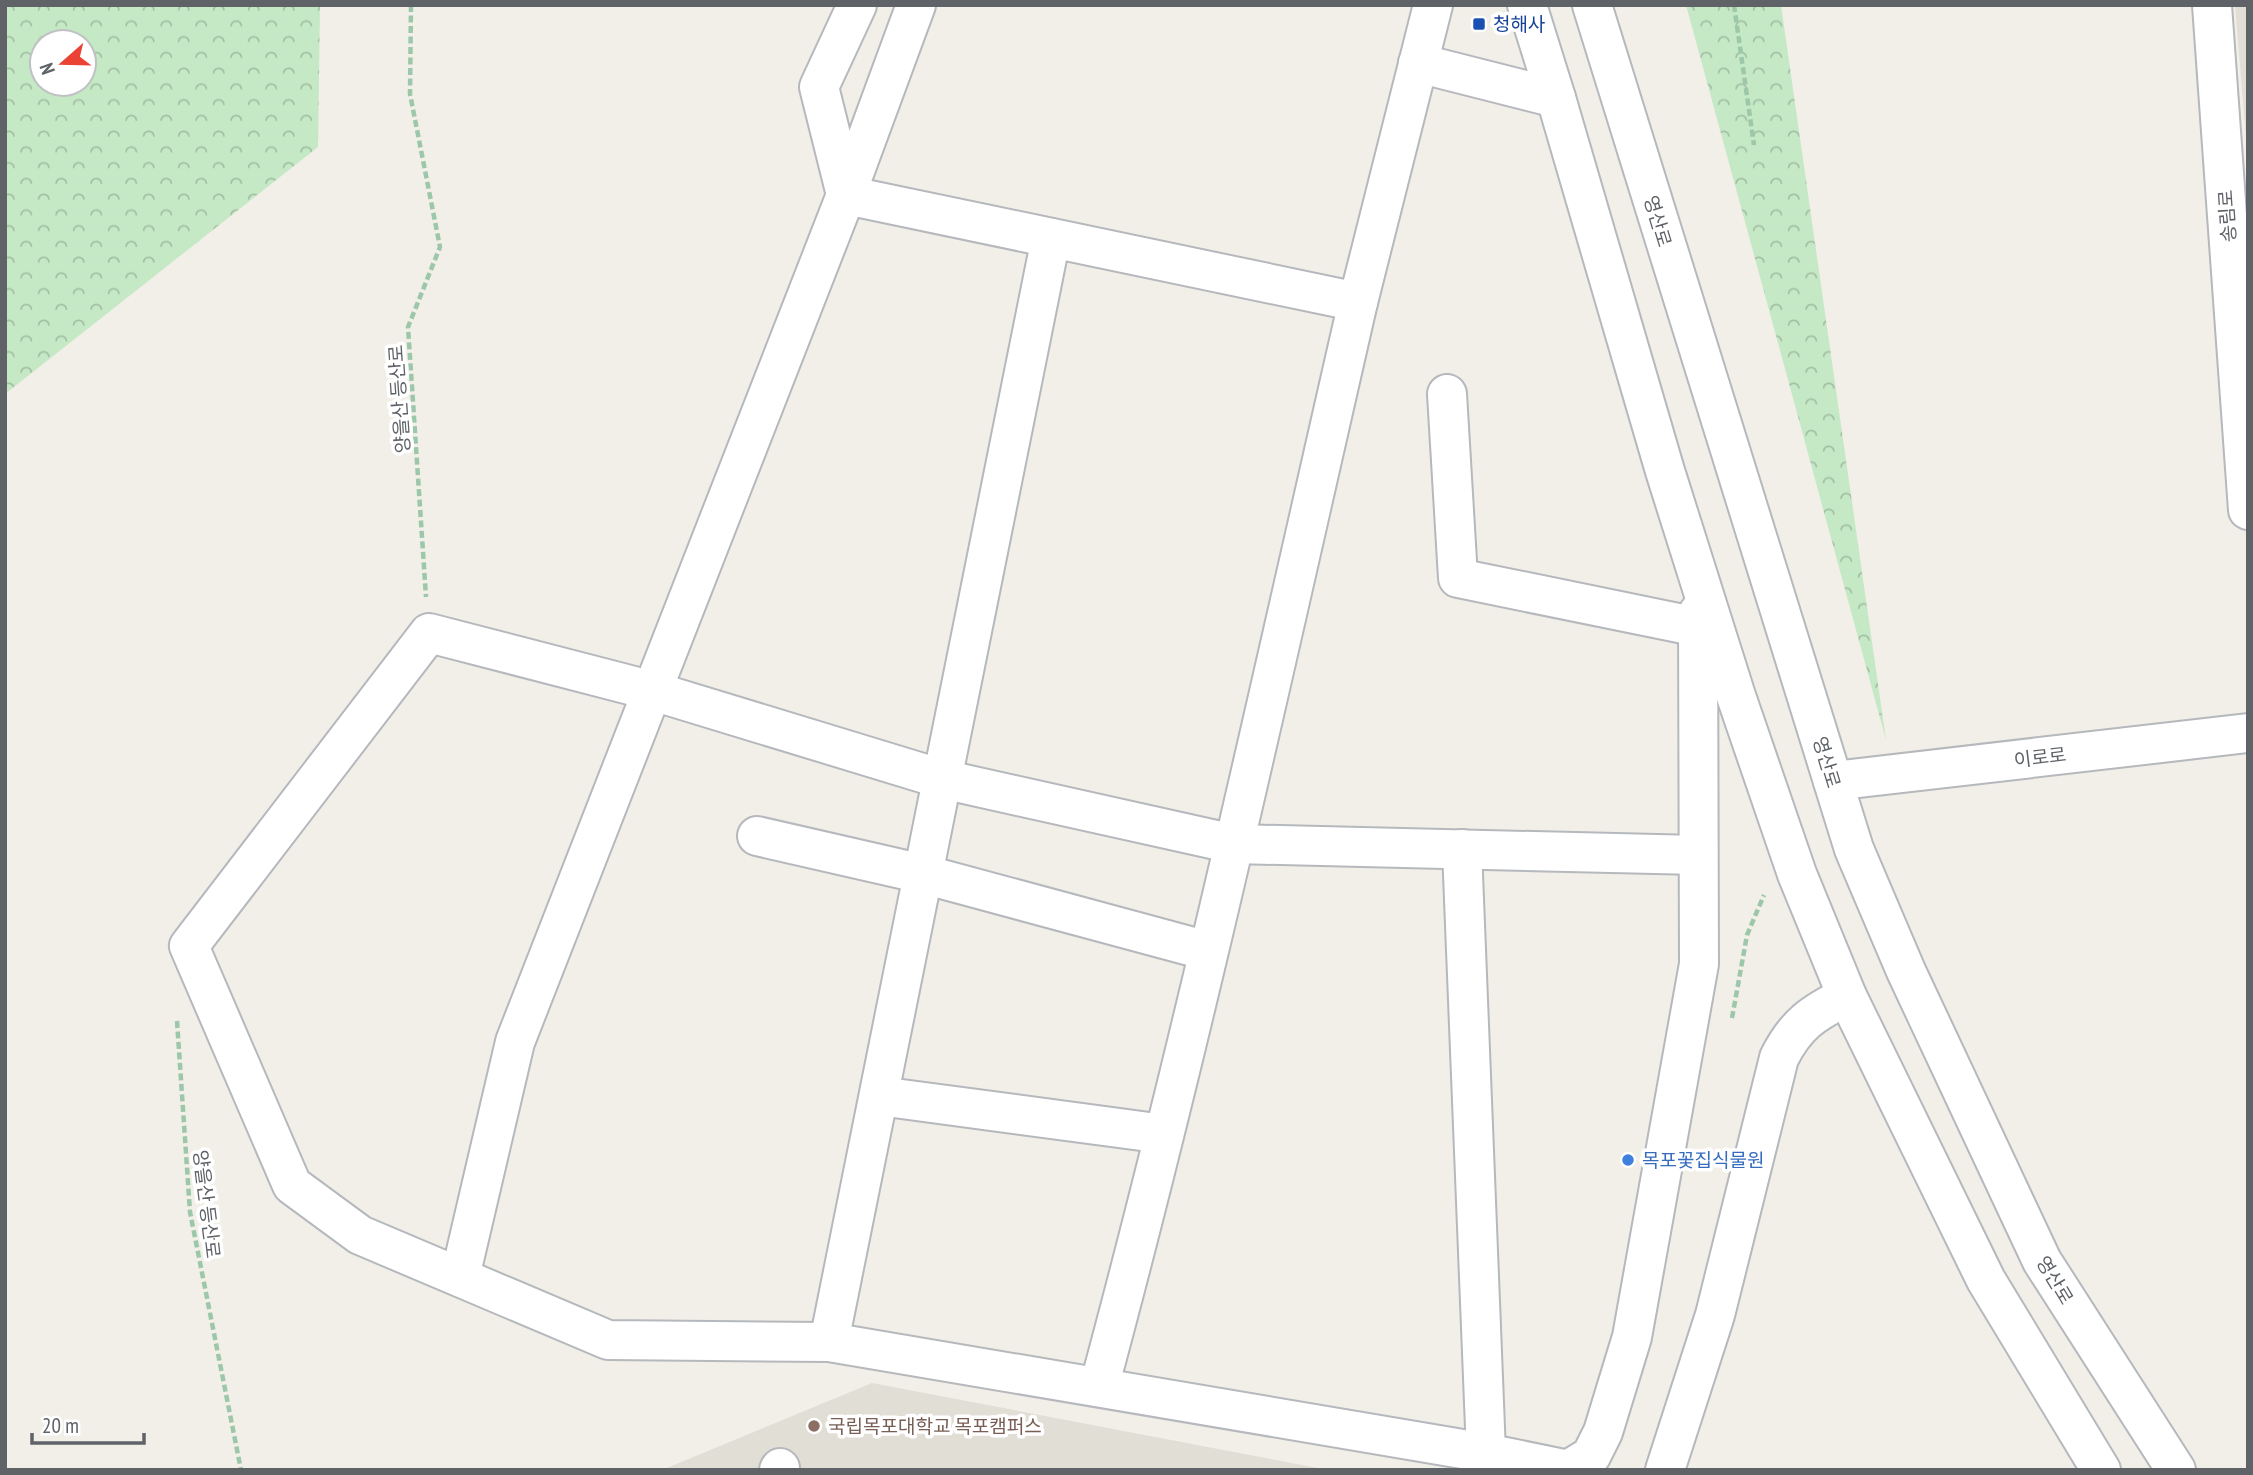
<svg xmlns="http://www.w3.org/2000/svg" width="2253" height="1475" font-family="'PT Sans Narrow','Noto Sans KR',sans-serif">
	<defs>
		<pattern id="forest-crowns" width="20" height="18" patternUnits="userSpaceOnUse" patternTransform="scale(1.75)"><rect width="20" height="18" fill="#c5e8c5"/><path d="M2 6a3 3 0 1 1 6 0M12 15a3 3 0 1 1 6 0" fill="none" stroke="#a3c0a4"/></pattern>
	</defs>
	<rect width="100%" height="100%" fill="#f1efe8"/>
	<g fill="#e1ded6">
		<polygon points="2235,5 2248,5 2248,163"/>
		<polygon points="872,1383 1328,1470 662,1470"/>
	</g>
	<g fill="url(#forest-crowns)" fill-rule="evenodd">
		<path d="M5 5H320L318 147 5 394ZM42 42H84V84H42Z"/>
		<polygon points="1686,5 1781,5 1886,740"/>
	</g>
	<g fill="none" stroke-linecap="round" stroke-linejoin="round">
		<defs>
			<g id="minor">
				<polyline points="916,5 846,195 1358,302 1433,5"/>
				<polyline points="1527,5 1556,98 1665,471 1736,696 1797,874 1847,996 1986,1280 2101,1470"/>
				<polyline points="1592,5 1854,849 1906,971 2042,1261 2176,1470"/>
				<polyline points="2212,5 2248,510"/>
				<polyline points="1418,63 1556,98"/>
				<polyline points="1447,394 1458,578 1698,627"/>
				<polyline points="1833,781 2248,733"/>
				<polyline points="757,836 923,874 1208,951"/>
				<polyline points="1462,849 1486,1453"/>
				<polyline points="879,1096 1164,1134"/>
				<polyline points="460,1277 515,1042 846,195 819,87 857,5"/>
				<polyline points="829,1342 1051,238"/>
				<path d="M1099 1387C1196 1028 1275 664 1358 302"/>
				<polyline points="779,1470 780,1468"/>
				<polyline points="1568,1470 1591,1456 1603,1432 1632,1337 1699,964 1698,613"/>
				<polyline points="1569,1470 1486,1453 829,1342 608,1340 360,1235 292,1185 189,946 429,633 653,691 942,779 1234,844 1698,855"/>
				<path d="M1665 1470 1715 1315 1779 1058C1796 1024 1813 1013 1847 996"/>
			</g>
		</defs>
		<use href="#minor" stroke="#b5b8bc" stroke-width="42"/>
		<g stroke="#9cc7a9" stroke-width="4.5" stroke-dasharray="7 3.5" stroke-linecap="butt">
			<polyline points="411,5 410,94 440,247 408,327 426,597"/>
			<polyline points="1734,5 1754,145"/>
			<polyline points="1732,1018 1747,935 1764,895"/>
			<polyline points="177,1021 190,1212 241,1470"/>
		</g>
		<use href="#minor" stroke="#fff" stroke-width="38"/>
	</g>
	<rect fill="#1a4fb4" stroke="#fff" stroke-width="2.5" x="1472" y="17" width="14" height="14" rx="3.5"/>
	<circle fill="#3f7fe0" stroke="#fff" stroke-width="2.5" cx="1628" cy="1160" r="7"/>
	<circle fill="#8d6e63" stroke="#fff" stroke-width="2.5" cx="814" cy="1426" r="7"/>
	<g text-anchor="middle" stroke-width="7" stroke-linejoin="round" paint-order="stroke">
		<g font-size="19" fill="#164399" stroke="#fff" text-anchor="start">
			<text x="1493" y="31">청해사</text>
		</g>
		<g font-size="19" fill="#5f6368" stroke="#fff">
			<text transform="translate(2227 216) rotate(-94)" y="7">송림로</text>
			<text transform="translate(1658 221) rotate(73)" y="7">영산로</text>
			<text transform="translate(399 399) rotate(-94)" y="7">양을산 등산로</text>
			<text transform="translate(2040 757) rotate(-7)" y="7">이로로</text>
			<text transform="translate(1827 762) rotate(73)" y="7">영산로</text>
			<text transform="translate(207 1204) rotate(83)" y="7">양을산 등산로</text>
			<text transform="translate(2055 1280) rotate(59)" y="7">영산로</text>
		</g>
		<g font-size="19" fill="#366cbe" stroke="#fff" text-anchor="start">
			<text x="1642" y="1167">목포꽃집식물원</text>
		</g>
		<g font-size="19" fill="#785e54" stroke="#fff" text-anchor="start">
			<text x="828" y="1433">국립목포대학교 목포캠퍼스</text>
		</g>
	</g>
	<rect width="2253" height="1475" fill="none" stroke="#5f6368" stroke-width="14"/>
	<g transform="translate(63 63) rotate(250)"><circle r="33" fill="#ffffff" stroke="#bfc1c3" stroke-width="2"/>
	<path d="M0-5L12 26L0 18L-12 26Z" fill="#ea4335"/>
	<text y="-10" font-size="19" font-weight="bold" text-anchor="middle" fill="#5f6368">N</text>
	</g>
	<path d="M32 1433v10h112v-10" fill="none" stroke="#5f6368" stroke-width="3.5"/>
	<text x="42" y="1433" font-size="21" fill="#5f6368" stroke="#ffffff" stroke-width="5" paint-order="stroke">20 m</text>
</svg>
